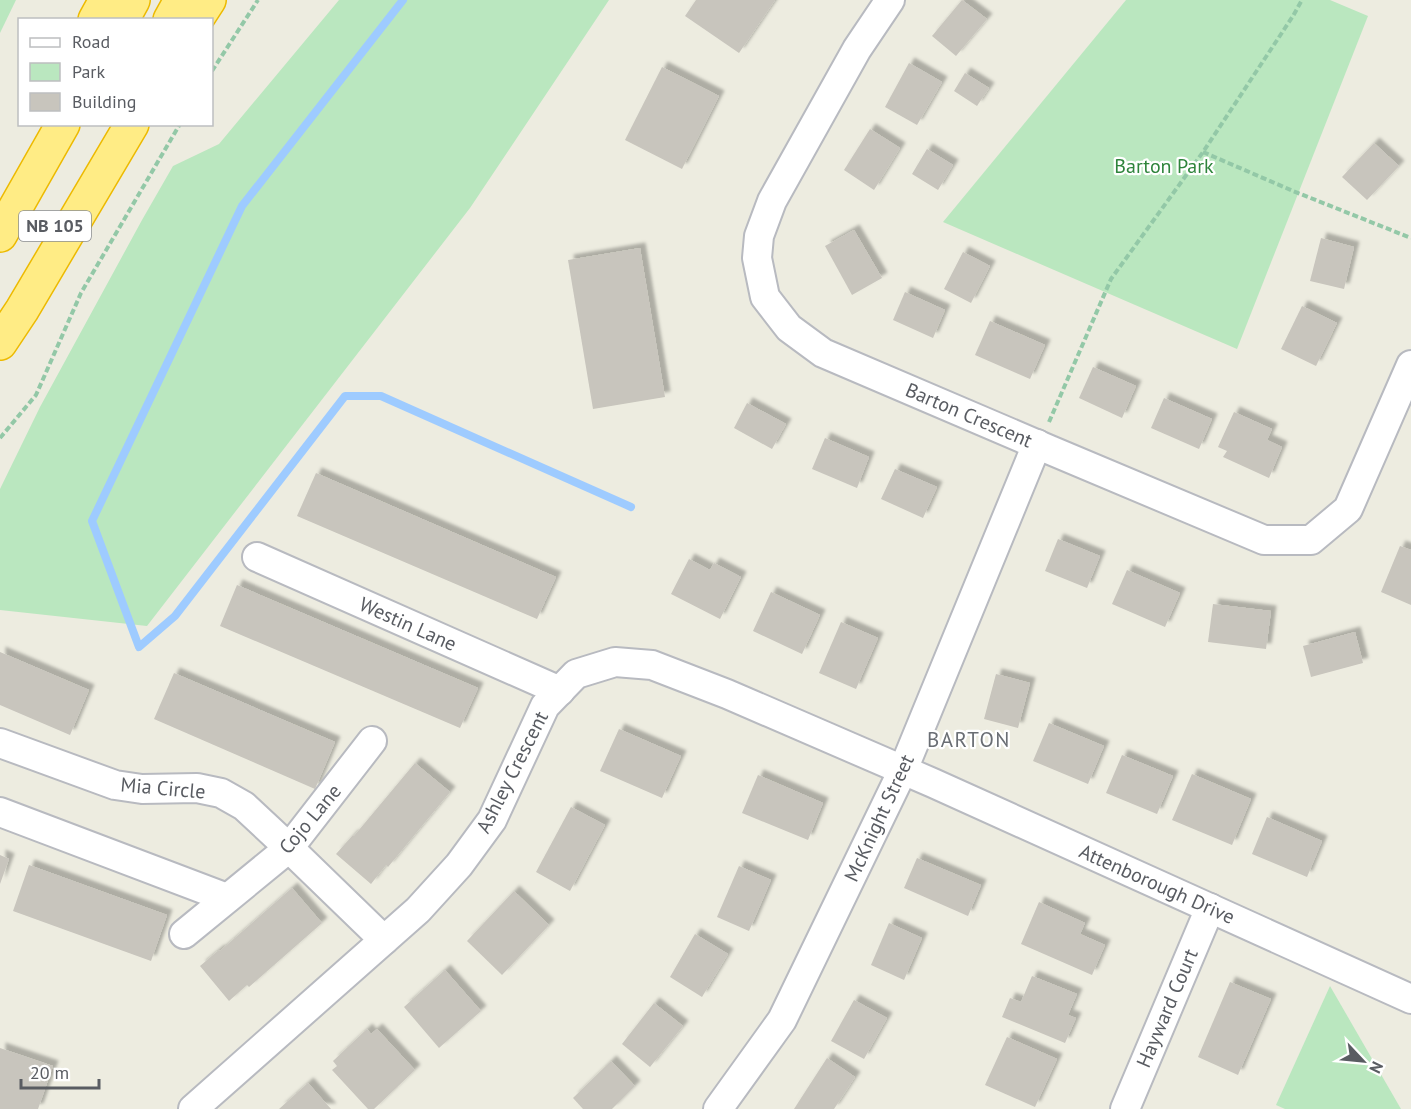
<svg xmlns="http://www.w3.org/2000/svg" width="1411" height="1109" font-family="'PT Sans',sans-serif">
	<defs>
		<filter id="shadow"><feDropShadow dx="5.5" dy="-5.5" stdDeviation="1.5" flood-color="#0004"/></filter>
	</defs>
	<rect width="100%" height="100%" fill="#edece0"/>
	<g fill="#bae7bf">
		<polygon points="0,0 16,0 0,33"/>
		<polygon points="339,0 609,0 470,208 147,626 0,610 0,489 40,407 142,220 173,166 219,144"/>
		<polygon points="1126,0 1330,0 1368,16 1237,349 943,222"/>
		<polygon points="1330,986 1401,1109 1285,1109 1276,1105"/>
	</g>
	<g fill="none" stroke-linecap="round" stroke-linejoin="round">
		<polyline stroke="#9ecbff" stroke-width="8" points="403,0 242,206 92,521 139,647 175,616 345,396 381,396 631,507"/>
	</g>
	<g fill="#c8c5bd" filter="url(#shadow)">
		<polygon points="696,0 775,0 739,53 685,16"/>
		<polygon points="962,0 987,19 956,56 932,36"/>
		<polygon points="909,63 942,82 917,125 885,107"/>
		<polygon points="662,67 719,96 682,169 625,140"/>
		<polygon points="965,73 989,88 977,106 954,91"/>
		<polygon points="870,129 900,148 874,190 844,170"/>
		<polygon points="1374,143 1399,166 1367,200 1342,177"/>
		<polygon points="927,149 953,165 938,190 912,174"/>
		<polygon points="854,230 882,278 852,295 825,246"/>
		<polygon points="1321,238 1354,247 1344,289 1310,281"/>
		<polygon points="640,248 665,397 593,409 568,260"/>
		<polygon points="963,252 990,266 971,303 944,289"/>
		<polygon points="905,292 945,310 933,338 893,320"/>
		<polygon points="1302,306 1337,323 1316,366 1281,349"/>
		<polygon points="990,321 1045,345 1030,379 975,355"/>
		<polygon points="1093,367 1136,386 1122,418 1079,398"/>
		<polygon points="1164,398 1212,419 1199,449 1151,428"/>
		<polygon points="747,403 786,424 772,449 734,428"/>
		<polygon points="1234,412 1272,429 1267,440 1282,447 1269,478 1223,457 1227,451 1218,447"/>
		<polygon points="825,438 869,457 857,488 812,469"/>
		<polygon points="895,469 937,487 923,518 881,499"/>
		<polygon points="316,473 556,577 537,619 297,516"/>
		<polygon points="1058,539 1100,556 1087,588 1045,571"/>
		<polygon points="1400,546 1411,550 1411,605 1381,592"/>
		<polygon points="689,559 710,570 714,563 741,577 720,619 671,594"/>
		<polygon points="1127,570 1180,593 1165,627 1112,604"/>
		<polygon points="237,585 478,688 460,728 220,626"/>
		<polygon points="771,592 820,615 802,654 753,631"/>
		<polygon points="1213,604 1271,611 1266,649 1208,642"/>
		<polygon points="841,622 878,638 856,689 819,673"/>
		<polygon points="1355,632 1363,663 1311,677 1303,646"/>
		<polygon points="0,652 89,690 70,735 0,705"/>
		<polygon points="174,673 335,742 315,789 154,719"/>
		<polygon points="996,674 1030,683 1018,728 984,719"/>
		<polygon points="1049,723 1104,746 1088,784 1033,761"/>
		<polygon points="619,729 681,756 662,798 600,771"/>
		<polygon points="1122,755 1173,776 1157,814 1106,793"/>
		<polygon points="415,763 450,792 388,867 386,865 371,884 336,854 353,835 354,836"/>
		<polygon points="1192,774 1251,799 1232,845 1172,820"/>
		<polygon points="758,775 823,803 808,840 742,813"/>
		<polygon points="571,807 605,825 570,891 536,872"/>
		<polygon points="1267,817 1322,841 1307,877 1252,854"/>
		<polygon points="0,855 9,859 0,884"/>
		<polygon points="917,858 981,885 968,916 904,888"/>
		<polygon points="29,865 167,915 151,961 13,911"/>
		<polygon points="739,866 771,880 749,931 717,917"/>
		<polygon points="292,888 322,923 249,987 247,985 229,1001 200,966 219,950 220,951"/>
		<polygon points="514,891 549,925 502,975 467,941"/>
		<polygon points="1039,902 1085,923 1080,934 1105,945 1092,975 1021,944"/>
		<polygon points="889,923 922,938 904,980 871,965"/>
		<polygon points="695,934 728,954 702,997 670,977"/>
		<polygon points="445,970 481,1011 439,1048 404,1007"/>
		<polygon points="1032,976 1077,994 1068,1015 1076,1018 1065,1043 1002,1017 1010,998 1021,1002"/>
		<polygon points="1230,982 1271,999 1238,1075 1198,1057"/>
		<polygon points="854,1000 887,1018 864,1059 831,1041"/>
		<polygon points="654,1003 683,1026 650,1067 622,1044"/>
		<polygon points="367,1029 371,1034 377,1029 415,1070 374,1109 368,1109 332,1070 337,1066 333,1061"/>
		<polygon points="1007,1037 1057,1059 1035,1107 985,1085"/>
		<polygon points="0,1048 53,1066 38,1109 0,1109"/>
		<polygon points="827,1058 855,1077 834,1109 794,1109"/>
		<polygon points="611,1061 635,1086 612,1109 583,1109 573,1098"/>
		<polygon points="308,1083 331,1109 279,1109"/>
	</g>
	<g fill="none" stroke-linecap="round" stroke-linejoin="round">
		<defs>
			<g id="minor">
				<polyline points="890,0 857,49 772,201 759,236 757,258 765,297 789,328 823,353 1050,450 1264,540 1311,540 1348,509 1411,365"/>
				<polyline points="257,557 560,691"/>
				<polyline points="0,743 115,785 142,789 197,788 221,793 244,806 289,848 384,940"/>
				<polyline points="0,812 227,898"/>
				<polyline points="184,934 289,848 372,741"/>
				<polyline points="193,1109 418,910 459,865 492,820 545,706 576,674 615,662 652,665 727,694 933,783 1411,999"/>
				<polyline points="718,1109 782,1020 903,770 1037,444"/>
				<polyline points="1125,1109 1210,908"/>
			</g>
			<g id="highway">
				<polyline points="95,20 106,0"/>
				<polyline points="122,20 133,0"/>
				<polyline points="170,20 181,0"/>
				<polyline points="196,20 209,0"/>
				<polyline points="0,235 63,124"/>
				<polyline points="0,343 22,310 132,124"/>
			</g>
		</defs>
		<use href="#minor" stroke="#b8bac0" stroke-width="32"/>
		<use href="#highway" stroke="#edba00" stroke-width="36"/>
		<g stroke="#93c8a7" stroke-width="4" stroke-dasharray="6 3" stroke-linecap="butt">
			<polyline points="212,71 258,0"/>
			<polyline points="1203,152 1293,191 1411,238"/>
			<polyline points="1049,422 1111,279 1203,152 1293,16 1302,0"/>
			<polyline points="0,438 36,395 81,293 180,124"/>
		</g>
		<use href="#minor" stroke="#fff" stroke-width="28"/>
		<use href="#highway" stroke="#ffec85" stroke-width="33"/>
	</g>
	<g text-anchor="middle" stroke-width="4.5" stroke-linejoin="round" paint-order="stroke">
		<rect fill="#fff" stroke="#8b8d91" stroke-width="1.5" x="19" y="211" width="72" height="30" rx="4.5"/>
		<g font-size="18" font-weight="bold" fill="#595c62">
			<text x="55" y="232">NB 105</text>
		</g>
		<g font-size="20" fill="#2e843b" stroke="#fff">
			<text x="1164" y="173">Barton Park</text>
		</g>
		<g font-size="20" fill="#595c62" stroke="#fff">
			<text transform="translate(969 415) rotate(23)" y="7">Barton Crescent</text>
			<text transform="translate(408 624) rotate(24)" y="7">Westin Lane</text>
			<text transform="translate(512 772) rotate(-63)" y="7">Ashley Crescent</text>
			<text transform="translate(163 788) rotate(5)" y="7">Mia Circle</text>
			<text transform="translate(879 818) rotate(-65)" y="7">McKnight Street</text>
			<text transform="translate(310 819) rotate(-50)" y="7">Cojo Lane</text>
			<text transform="translate(1157 884) rotate(24)" y="7">Attenborough Drive</text>
			<text transform="translate(1167 1008) rotate(-67)" y="7">Hayward Court</text>
		</g>
		<g font-size="21" letter-spacing="1.5" fill="#6a6e74" stroke="#fff">
			<text x="969" y="747">BARTON</text>
		</g>
	</g>
	<rect x="18" y="18" width="195" height="108" fill="#ffffff" stroke="#bdbec0" stroke-width="1.5"/>
	<rect x="30" y="38" width="30" height="9" fill="#ffffff" stroke="#bdbec0" stroke-width="1.5"/>
	<text x="72" y="48" font-size="18" fill="#595c62">Road</text>
	<rect x="30" y="63" width="30" height="18" fill="#bae7bf" stroke="#bdbec0" stroke-width="1.5"/>
	<text x="72" y="78" font-size="18" fill="#595c62">Park</text>
	<rect x="30" y="93" width="30" height="18" fill="#c8c5bd" stroke="#bdbec0" stroke-width="1.5"/>
	<text x="72" y="108" font-size="18" fill="#595c62">Building</text>
	<g transform="translate(1363 1061) rotate(116)" stroke="#ffffff" stroke-width="4.5" paint-order="stroke">
	<path d="M0-4.5L10 22L0 15L-10 22Z" fill="#595c62"/>
	<text y="-9" font-size="16" font-weight="bold" text-anchor="middle" fill="#595c62">N</text>
	</g>
	<path d="M21 1079v9h78v-9" fill="none" stroke="#595c62" stroke-width="3"/>
	<text x="30" y="1079" font-size="18" fill="#595c62" stroke="#ffffff" stroke-width="4.5" paint-order="stroke">20 m</text>
</svg>
